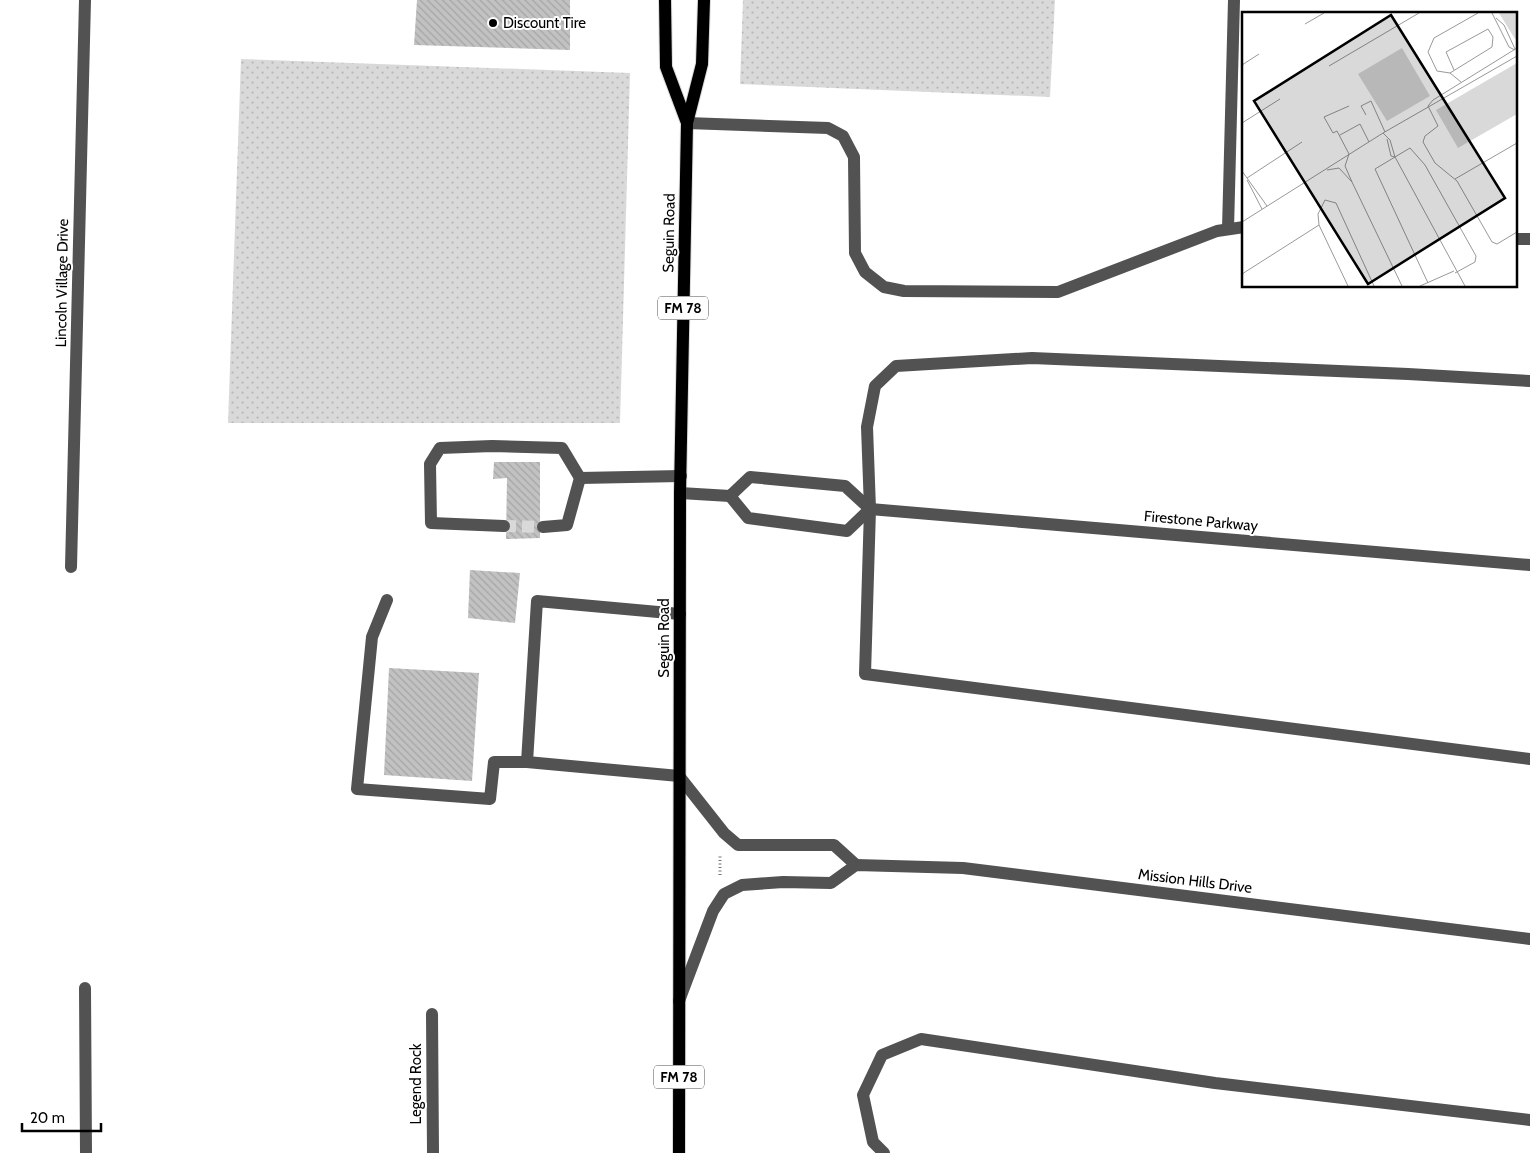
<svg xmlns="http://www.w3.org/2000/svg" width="1530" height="1153" font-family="Cabin,sans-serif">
	<defs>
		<pattern id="grass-dots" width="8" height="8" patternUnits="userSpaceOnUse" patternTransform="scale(1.25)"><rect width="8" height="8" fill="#d9d9d9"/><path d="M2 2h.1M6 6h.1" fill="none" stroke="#b8b8b8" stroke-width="1.8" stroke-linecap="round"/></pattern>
		<pattern id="building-back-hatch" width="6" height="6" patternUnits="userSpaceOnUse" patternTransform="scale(1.25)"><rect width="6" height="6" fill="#c2c2c2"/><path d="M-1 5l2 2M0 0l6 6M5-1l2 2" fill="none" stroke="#a5a5a5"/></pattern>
	</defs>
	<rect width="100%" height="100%" fill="#fff"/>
	<g fill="url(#grass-dots)">
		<polygon points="743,0 1055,0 1050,97 740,84"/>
		<polygon points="241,59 630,73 620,423 228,423"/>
	</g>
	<g fill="url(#building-back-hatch)">
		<polygon points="417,0 570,0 570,50 414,45"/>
		<polygon points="494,462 540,462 540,538 506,539 507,478 493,479"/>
		<polygon points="470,570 520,573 515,623 468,618"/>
		<polygon points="389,668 479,673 472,781 384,775"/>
	</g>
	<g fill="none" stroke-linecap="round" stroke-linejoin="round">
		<polyline stroke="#d9d9d9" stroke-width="12" stroke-dasharray="12 6" stroke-linecap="butt" points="504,526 543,527"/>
		<defs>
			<g id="major">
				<polyline points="665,0 666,67 687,123"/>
				<polyline points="679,1153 680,493 687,123 702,64 704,0"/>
			</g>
		</defs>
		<use href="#major" stroke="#dbdbdb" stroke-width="14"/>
		<polyline stroke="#747474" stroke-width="3" stroke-dasharray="1 2.5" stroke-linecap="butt" points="720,875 720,856"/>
		<g stroke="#525252" stroke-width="12">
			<polyline points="687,123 828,128 843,136 854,157 855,253 865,272 884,287 904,291 1058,292 1217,231 1244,227"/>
			<polyline points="1228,229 1234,0"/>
			<polyline points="1516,239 1530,239"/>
			<polyline points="1530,381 1408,374 1032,358 896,366 875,386 867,427 870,509 865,674 1530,759"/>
			<polyline points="680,493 730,496 750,477 845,486 870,509 1530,565"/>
			<polyline points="730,496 748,518 847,531 870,509"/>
			<polyline points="504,526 431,523 430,464 440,448 492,446 562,448 580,478 681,476"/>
			<polyline points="543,527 567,525 580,478"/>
			<polyline points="71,567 85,0"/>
			<polyline points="387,600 372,637 357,789 490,799 494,762 527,762 679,776 724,833 738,845 834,845 856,865"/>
			<polyline points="527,762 537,601 680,614"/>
			<polyline points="85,988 86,1153"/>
			<polyline points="679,1001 713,911 724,894 742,885 783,882 831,883 856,865 963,868 1530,939"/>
			<polyline points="432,1014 433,1153"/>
			<polyline points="884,1153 873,1142 863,1095 882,1055 921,1039 1215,1083 1530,1120"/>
		</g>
		<use href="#major" stroke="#000" stroke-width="12"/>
	</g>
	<circle fill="#000" stroke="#fff" stroke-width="2" cx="493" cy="23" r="5"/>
	<g text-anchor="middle" stroke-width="4" stroke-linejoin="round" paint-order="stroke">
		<g fill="#fff" stroke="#4c4c4c" stroke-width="1">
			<rect x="658" y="296.5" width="50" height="23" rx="4"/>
			<rect x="654" y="1065.5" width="50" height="23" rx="4"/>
		</g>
		<g font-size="14" font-weight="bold" fill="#000">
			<text x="683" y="313">FM 78</text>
			<text x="679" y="1082">FM 78</text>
		</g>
		<g font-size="15" fill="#000" stroke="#fff" text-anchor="start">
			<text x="503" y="28">Discount Tire</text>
		</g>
		<g font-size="15" fill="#000" stroke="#fff">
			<text transform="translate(669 233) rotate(-89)" y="5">Seguin Road</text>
			<text transform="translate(62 283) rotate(-89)" y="5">Lincoln Village Drive</text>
			<text transform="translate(1201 521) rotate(5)" y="5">Firestone Parkway</text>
			<text transform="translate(664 638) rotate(-90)" y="5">Seguin Road</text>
			<text transform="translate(1195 881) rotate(7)" y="5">Mission Hills Drive</text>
			<text transform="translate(416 1084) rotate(-90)" y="5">Legend Rock</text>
		</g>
	</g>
	<g transform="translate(1242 12)">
		<rect width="275" height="275" fill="#fff"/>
		<path d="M257 1H275V28L273 27ZM160 36 188 84 145 109 116 62ZM275 51V102L216 136 194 98Z" fill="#d9d9d9"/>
		<path fill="none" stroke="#999" stroke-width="1" d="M250 1 267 35 273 38M254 6 262 13 273 37M63 12 82 1M0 53 17 42M87 54 177 1M208 61 250 35 251 25 246 17 204 40 212 58M219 70 208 61 195 59 186 40 192 26 236 1M107 94 82 105 91 121 95 119 107 142 103 154 110 170M186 94 196 114 183 124 181 130 193 151 215 169 250 230 255 232 275 220M186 94 191 88 275 36M124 103 119 94 129 89 143 120M0 111 38 87M141 121 148 128 153 145 223 274M98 123 118 112 127 130M145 127 149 144 153 145M85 158 97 156 110 170 160 274M0 159 25 194M5 166 60 130M213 167 275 131M5 168 20 197M0 210 141 121 275 44M0 262 77 213M186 271 133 157 168 136 183 153 234 244 233 250 213 261M106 274 77 213 76 202 83 188 94 191 132 274M178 274 212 259"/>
		<path fill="#000" fill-opacity="0.15" stroke="#000" stroke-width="2.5" d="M149 3 263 186 126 272 12 89Z"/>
		<rect width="275" height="275" fill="none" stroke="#000" stroke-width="2.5"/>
	</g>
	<path d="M22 1123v8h79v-8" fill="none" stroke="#000000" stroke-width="2.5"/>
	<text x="30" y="1123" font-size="15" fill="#000000" stroke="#ffffff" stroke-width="4" paint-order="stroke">20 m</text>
</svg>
